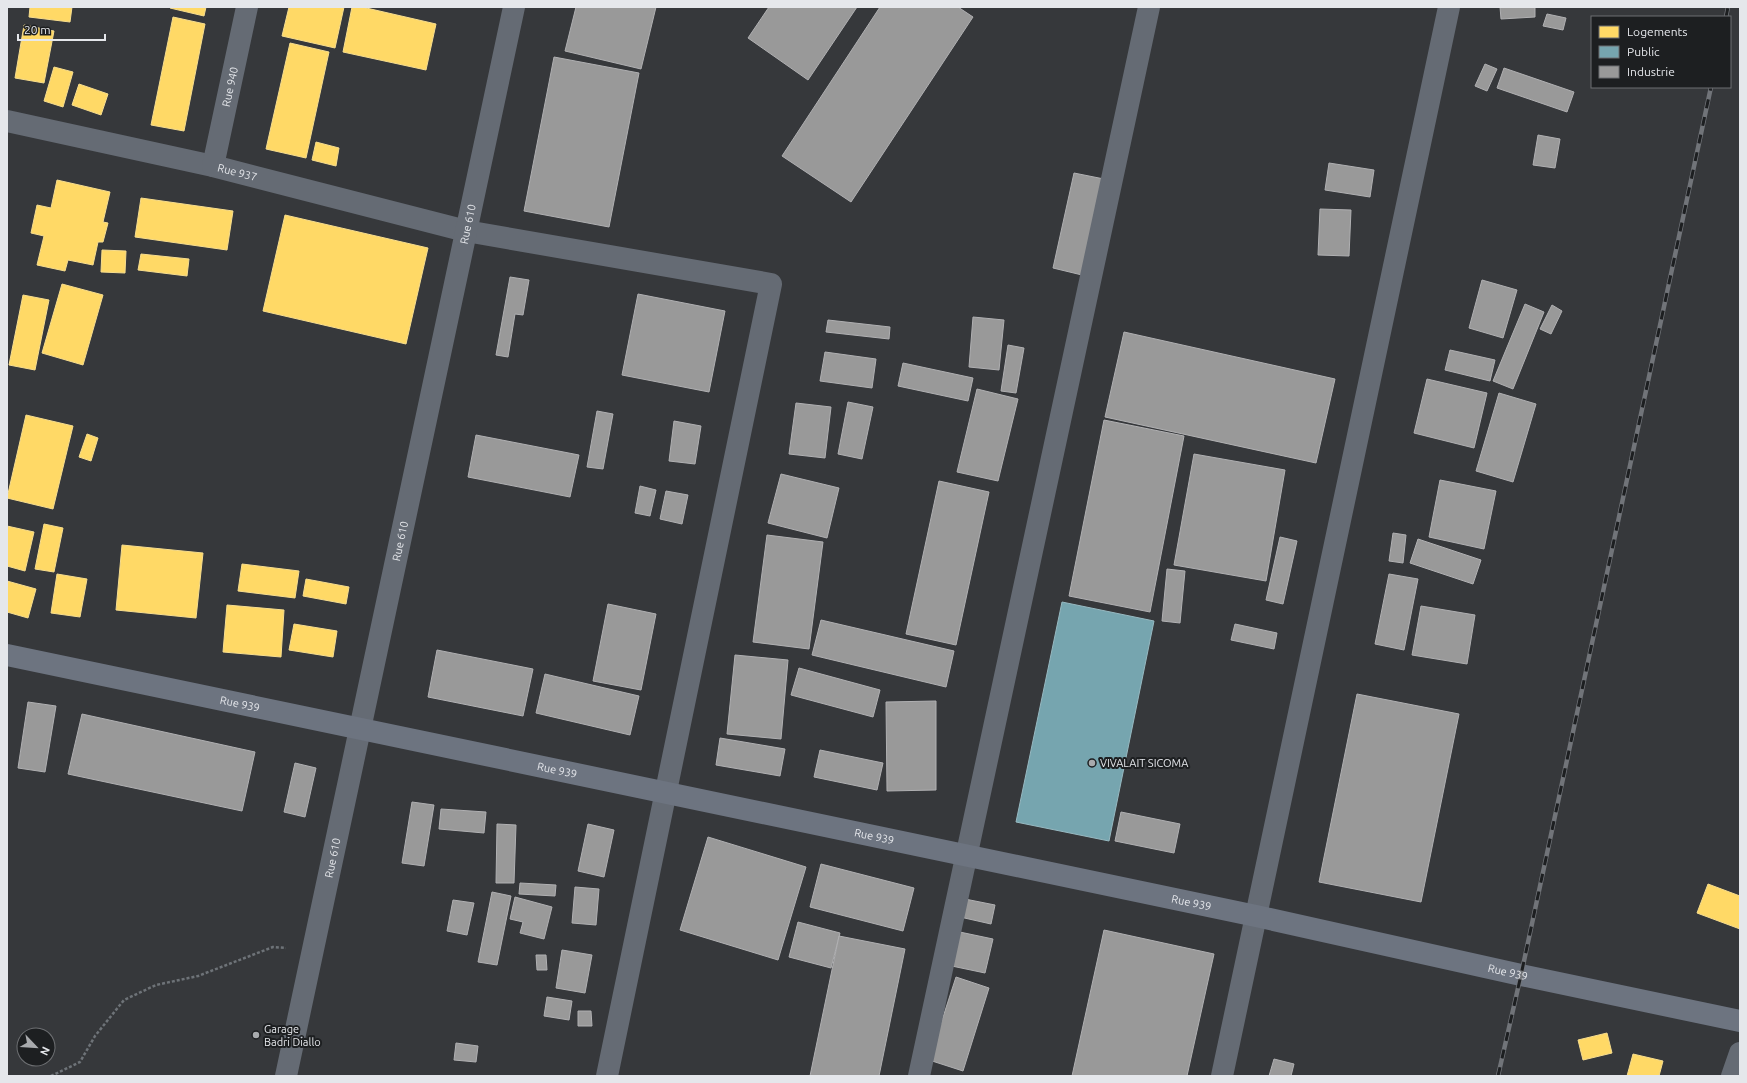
<svg xmlns="http://www.w3.org/2000/svg" width="1747" height="1083" font-family="Ubuntu,sans-serif">
	<rect width="100%" height="100%" fill="#36383b"/>
	<g fill="#ffd966" stroke="#f7dd8e">
		<polygon points="30,7 72,7 70,22 29,17"/>
		<polygon points="170,7 206,7 204,16 170,8"/>
		<polygon points="289,7 344,7 335,48 282,36"/>
		<polygon points="352,7 362,7 436,24 426,70 343,52"/>
		<polygon points="173,17 205,24 184,131 151,125"/>
		<polygon points="24,25 54,31 44,83 15,78"/>
		<polygon points="290,43 329,52 306,158 266,149"/>
		<polygon points="54,67 73,72 63,107 44,101"/>
		<polygon points="79,84 108,94 101,115 72,105"/>
		<polygon points="316,142 339,148 336,166 312,160"/>
		<polygon points="57,180 110,192 103,222 108,223 103,242 98,242 93,265 68,260 65,271 37,265 44,236 31,233 37,205 51,208"/>
		<polygon points="141,198 233,211 227,250 135,237"/>
		<polygon points="285,215 428,248 406,344 263,311"/>
		<polygon points="102,250 126,251 125,273 101,272"/>
		<polygon points="141,254 189,259 187,276 138,270"/>
		<polygon points="62,284 103,295 83,365 42,353"/>
		<polygon points="23,295 49,300 35,370 9,365"/>
		<polygon points="26,415 73,426 53,509 7,498"/>
		<polygon points="87,434 98,438 91,461 79,457"/>
		<polygon points="44,524 63,528 54,572 35,569"/>
		<polygon points="7,526 34,532 25,571 7,566"/>
		<polygon points="122,545 203,553 196,618 116,610"/>
		<polygon points="242,564 299,571 295,598 238,591"/>
		<polygon points="57,574 87,579 80,617 51,613"/>
		<polygon points="306,579 349,587 346,604 303,596"/>
		<polygon points="7,581 36,589 28,618 7,612"/>
		<polygon points="227,605 284,610 281,657 223,652"/>
		<polygon points="294,624 337,631 333,657 289,650"/>
		<polygon points="1708,884 1740,896 1740,929 1697,913"/>
		<polygon points="1607,1033 1612,1053 1583,1060 1578,1040"/>
		<polygon points="1633,1054 1663,1061 1659,1076 1627,1076"/>
	</g>
	<polygon fill="#76a5af" stroke="#97b9c1" points="1062,602 1154,621 1109,841 1016,822"/>
	<g fill="#999" stroke="#b0b0b2">
		<polygon points="576,7 656,7 641,69 565,51"/>
		<polygon points="769,7 857,7 808,80 748,38"/>
		<polygon points="880,7 958,7 973,17 851,202 782,156"/>
		<polygon points="1500,7 1535,7 1535,17 1501,19"/>
		<polygon points="1547,14 1566,18 1563,30 1543,26"/>
		<polygon points="554,57 639,73 609,227 524,211"/>
		<polygon points="1485,64 1497,69 1487,91 1475,86"/>
		<polygon points="1504,68 1574,92 1567,112 1497,88"/>
		<polygon points="1538,135 1560,139 1555,168 1533,165"/>
		<polygon points="1329,163 1374,170 1370,197 1325,190"/>
		<polygon points="1074,173 1104,179 1082,275 1053,268"/>
		<polygon points="1320,209 1351,210 1349,256 1318,255"/>
		<polygon points="510,277 529,280 523,315 515,314 508,357 496,355"/>
		<polygon points="1482,280 1517,290 1503,338 1469,328"/>
		<polygon points="638,294 725,311 709,392 622,375"/>
		<polygon points="1525,304 1544,312 1513,389 1493,381"/>
		<polygon points="1552,305 1562,311 1551,334 1540,329"/>
		<polygon points="973,317 1004,320 999,370 969,367"/>
		<polygon points="828,320 890,327 889,339 826,332"/>
		<polygon points="1124,332 1335,379 1316,463 1105,417"/>
		<polygon points="1008,345 1024,348 1016,393 1001,391"/>
		<polygon points="1450,350 1495,360 1490,381 1445,370"/>
		<polygon points="825,352 876,359 872,388 820,381"/>
		<polygon points="903,363 973,378 968,401 898,386"/>
		<polygon points="1427,379 1487,393 1474,448 1414,433"/>
		<polygon points="977,389 1018,399 998,481 957,472"/>
		<polygon points="1499,393 1536,404 1513,482 1476,471"/>
		<polygon points="848,402 873,407 862,459 838,454"/>
		<polygon points="796,403 831,407 825,458 789,454"/>
		<polygon points="597,411 613,414 603,469 587,467"/>
		<polygon points="1104,420 1184,436 1150,612 1069,596"/>
		<polygon points="674,421 701,426 695,464 669,461"/>
		<polygon points="476,435 579,455 570,497 468,477"/>
		<polygon points="1194,454 1285,470 1266,581 1174,565"/>
		<polygon points="781,474 839,488 827,538 768,523"/>
		<polygon points="1440,480 1496,491 1484,549 1429,537"/>
		<polygon points="939,481 989,492 956,645 906,634"/>
		<polygon points="640,486 656,490 650,516 635,513"/>
		<polygon points="666,491 688,495 682,524 660,519"/>
		<polygon points="1393,533 1406,535 1403,563 1389,561"/>
		<polygon points="767,535 823,542 809,649 753,642"/>
		<polygon points="1280,537 1297,541 1283,604 1266,600"/>
		<polygon points="1418,539 1481,560 1473,584 1410,563"/>
		<polygon points="1167,569 1185,571 1180,623 1162,621"/>
		<polygon points="1389,574 1418,579 1404,650 1375,644"/>
		<polygon points="608,604 656,614 641,690 593,681"/>
		<polygon points="1421,606 1475,615 1467,664 1412,655"/>
		<polygon points="821,620 954,651 946,687 812,655"/>
		<polygon points="1235,624 1277,633 1274,649 1231,640"/>
		<polygon points="437,650 533,669 523,716 428,697"/>
		<polygon points="735,655 788,660 781,739 727,734"/>
		<polygon points="799,668 880,690 873,717 791,695"/>
		<polygon points="545,674 639,696 630,735 536,713"/>
		<polygon points="1357,694 1459,714 1421,902 1319,882"/>
		<polygon points="936,701 936,790 887,791 886,702"/>
		<polygon points="28,702 56,706 45,772 18,768"/>
		<polygon points="82,714 255,752 242,811 68,774"/>
		<polygon points="720,738 785,749 780,776 716,765"/>
		<polygon points="820,750 883,763 877,790 814,777"/>
		<polygon points="295,763 316,768 305,817 284,812"/>
		<polygon points="412,802 434,805 424,866 402,863"/>
		<polygon points="441,809 486,812 484,833 439,829"/>
		<polygon points="1121,812 1180,824 1174,853 1115,841"/>
		<polygon points="497,824 516,825 514,883 496,883"/>
		<polygon points="588,824 614,830 604,877 578,871"/>
		<polygon points="708,837 806,867 778,960 680,930"/>
		<polygon points="821,864 914,888 903,931 810,907"/>
		<polygon points="520,883 556,885 555,896 519,894"/>
		<polygon points="575,887 599,889 596,925 572,923"/>
		<polygon points="492,892 511,896 497,965 478,962"/>
		<polygon points="515,897 552,907 544,939 520,933 523,922 510,919"/>
		<polygon points="965,899 995,905 991,924 960,917"/>
		<polygon points="453,900 474,903 467,935 447,931"/>
		<polygon points="798,922 840,933 831,968 789,957"/>
		<polygon points="1104,930 1214,954 1187,1076 1072,1076"/>
		<polygon points="955,931 993,939 985,973 947,965"/>
		<polygon points="839,936 905,949 879,1076 810,1076"/>
		<polygon points="562,950 592,955 585,993 556,988"/>
		<polygon points="536,955 546,955 547,970 537,970"/>
		<polygon points="956,977 989,988 963,1071 929,1060"/>
		<polygon points="547,997 572,1001 569,1020 544,1016"/>
		<polygon points="578,1011 591,1011 592,1026 578,1026"/>
		<polygon points="456,1043 478,1046 476,1062 454,1060"/>
		<polygon points="1274,1059 1294,1064 1291,1076 1269,1076"/>
	</g>
	<g fill="none" stroke-linecap="round" stroke-linejoin="round">
		<polyline stroke="#6e7378" stroke-width="2.5" stroke-dasharray="3 2" stroke-linecap="butt" points="51,1076 80,1062 95,1036 124,1000 156,985 198,976 273,947 286,948"/>
		<g stroke="#656b74" stroke-width="22">
			<path id="s1" d="M7 121 213 166 466 231 771 284 607 1076"/>
			<path id="s2" d="M213 166 247 7"/>
			<path id="s3" d="M286 1076 514 7"/>
			<polyline points="919,1076 1149,7"/>
			<polyline points="1222,1076 1449,7"/>
			<polyline points="1732,1076 1740,1053"/>
		</g>
		<path stroke="#6d7480" stroke-width="22" id="s4" d="M7 655 1256 916 1521 975 1740 1021"/>
		<defs>
			<g id="rail">
				<polyline points="1726,17 1728,7"/>
				<polyline points="1498,1076 1521,975 1711,87"/>
			</g>
		</defs>
		<use href="#rail" stroke="#717479" stroke-width="4.5"/>
		<use href="#rail" stroke="#1d1f21" stroke-width="3" stroke-dasharray="9" stroke-linecap="butt"/>
	</g>
	<g fill="#a8aaad" stroke="#1d1f21" stroke-width="1.5">
		<circle cx="1092" cy="763" r="4"/>
		<circle cx="256" cy="1035" r="4"/>
	</g>
	<g text-anchor="middle" stroke-width="4" stroke-linejoin="round" paint-order="stroke">
		<g font-size="11" fill="#e5e7eb" stroke="#1d1f21">
			<text dy="4" stroke="none"><textPath href="#s2" startOffset="81">Rue 940</textPath></text>
			<text dy="4" stroke="none"><textPath href="#s1" startOffset="236">Rue 937</textPath></text>
			<text dy="4" stroke="none"><textPath href="#s3" startOffset="871">Rue 610</textPath></text>
			<text dy="4" stroke="none"><textPath href="#s3" startOffset="547">Rue 610</textPath></text>
			<text dy="4" stroke="none"><textPath href="#s4" startOffset="238">Rue 939</textPath></text>
			<text dy="4" stroke="none"><textPath href="#s4" startOffset="562">Rue 939</textPath></text>
			<text dy="4" stroke="none"><textPath href="#s4" startOffset="886">Rue 939</textPath></text>
			<text dy="4" stroke="none"><textPath href="#s3" startOffset="223">Rue 610</textPath></text>
			<text dy="4" stroke="none"><textPath href="#s4" startOffset="1210">Rue 939</textPath></text>
			<text dy="4" stroke="none"><textPath href="#s4" startOffset="1534">Rue 939</textPath></text>
		</g>
		<g font-size="11" fill="#e5e7eb" stroke="#1d1f21" text-anchor="start">
			<text x="1100" y="767">VIVALAIT SICOMA</text>
			<text x="264" y="1033">Garage<tspan x="264" dy="13">Badri Diallo</tspan></text>
		</g>
	</g>
	<rect width="1747" height="1083" fill="none" stroke="#e5e7eb" stroke-width="16"/>
	<rect x="1591" y="16" width="140" height="72" fill="#1d1f21" stroke="#6d6f72"/>
	<rect x="1599" y="26" width="20" height="12" fill="#ffd966" stroke="#6d6f72"/>
	<text x="1627" y="36" font-size="12" fill="#e5e7eb">Logements</text>
	<rect x="1599" y="46" width="20" height="12" fill="#76a5af" stroke="#6d6f72"/>
	<text x="1627" y="56" font-size="12" fill="#e5e7eb">Public</text>
	<rect x="1599" y="66" width="20" height="12" fill="#999999" stroke="#6d6f72"/>
	<text x="1627" y="76" font-size="12" fill="#e5e7eb">Industrie</text>
	<g transform="translate(36 1047) rotate(115)"><circle r="19" fill="#1d1f21" stroke="#6d6f72"/>
	<path d="M0-3L7 15L0 10L-7 15Z" fill="#a8aaad"/>
	<text y="-6" font-size="11" font-weight="bold" text-anchor="middle" fill="#e5e7eb">N</text>
	</g>
	<path d="M18 34v6h87v-6" fill="none" stroke="#e5e7eb" stroke-width="2"/>
	<text x="24" y="34" font-size="12" fill="#e5e7eb" stroke="#1d1f21" stroke-width="3" paint-order="stroke">20 m</text>
</svg>
